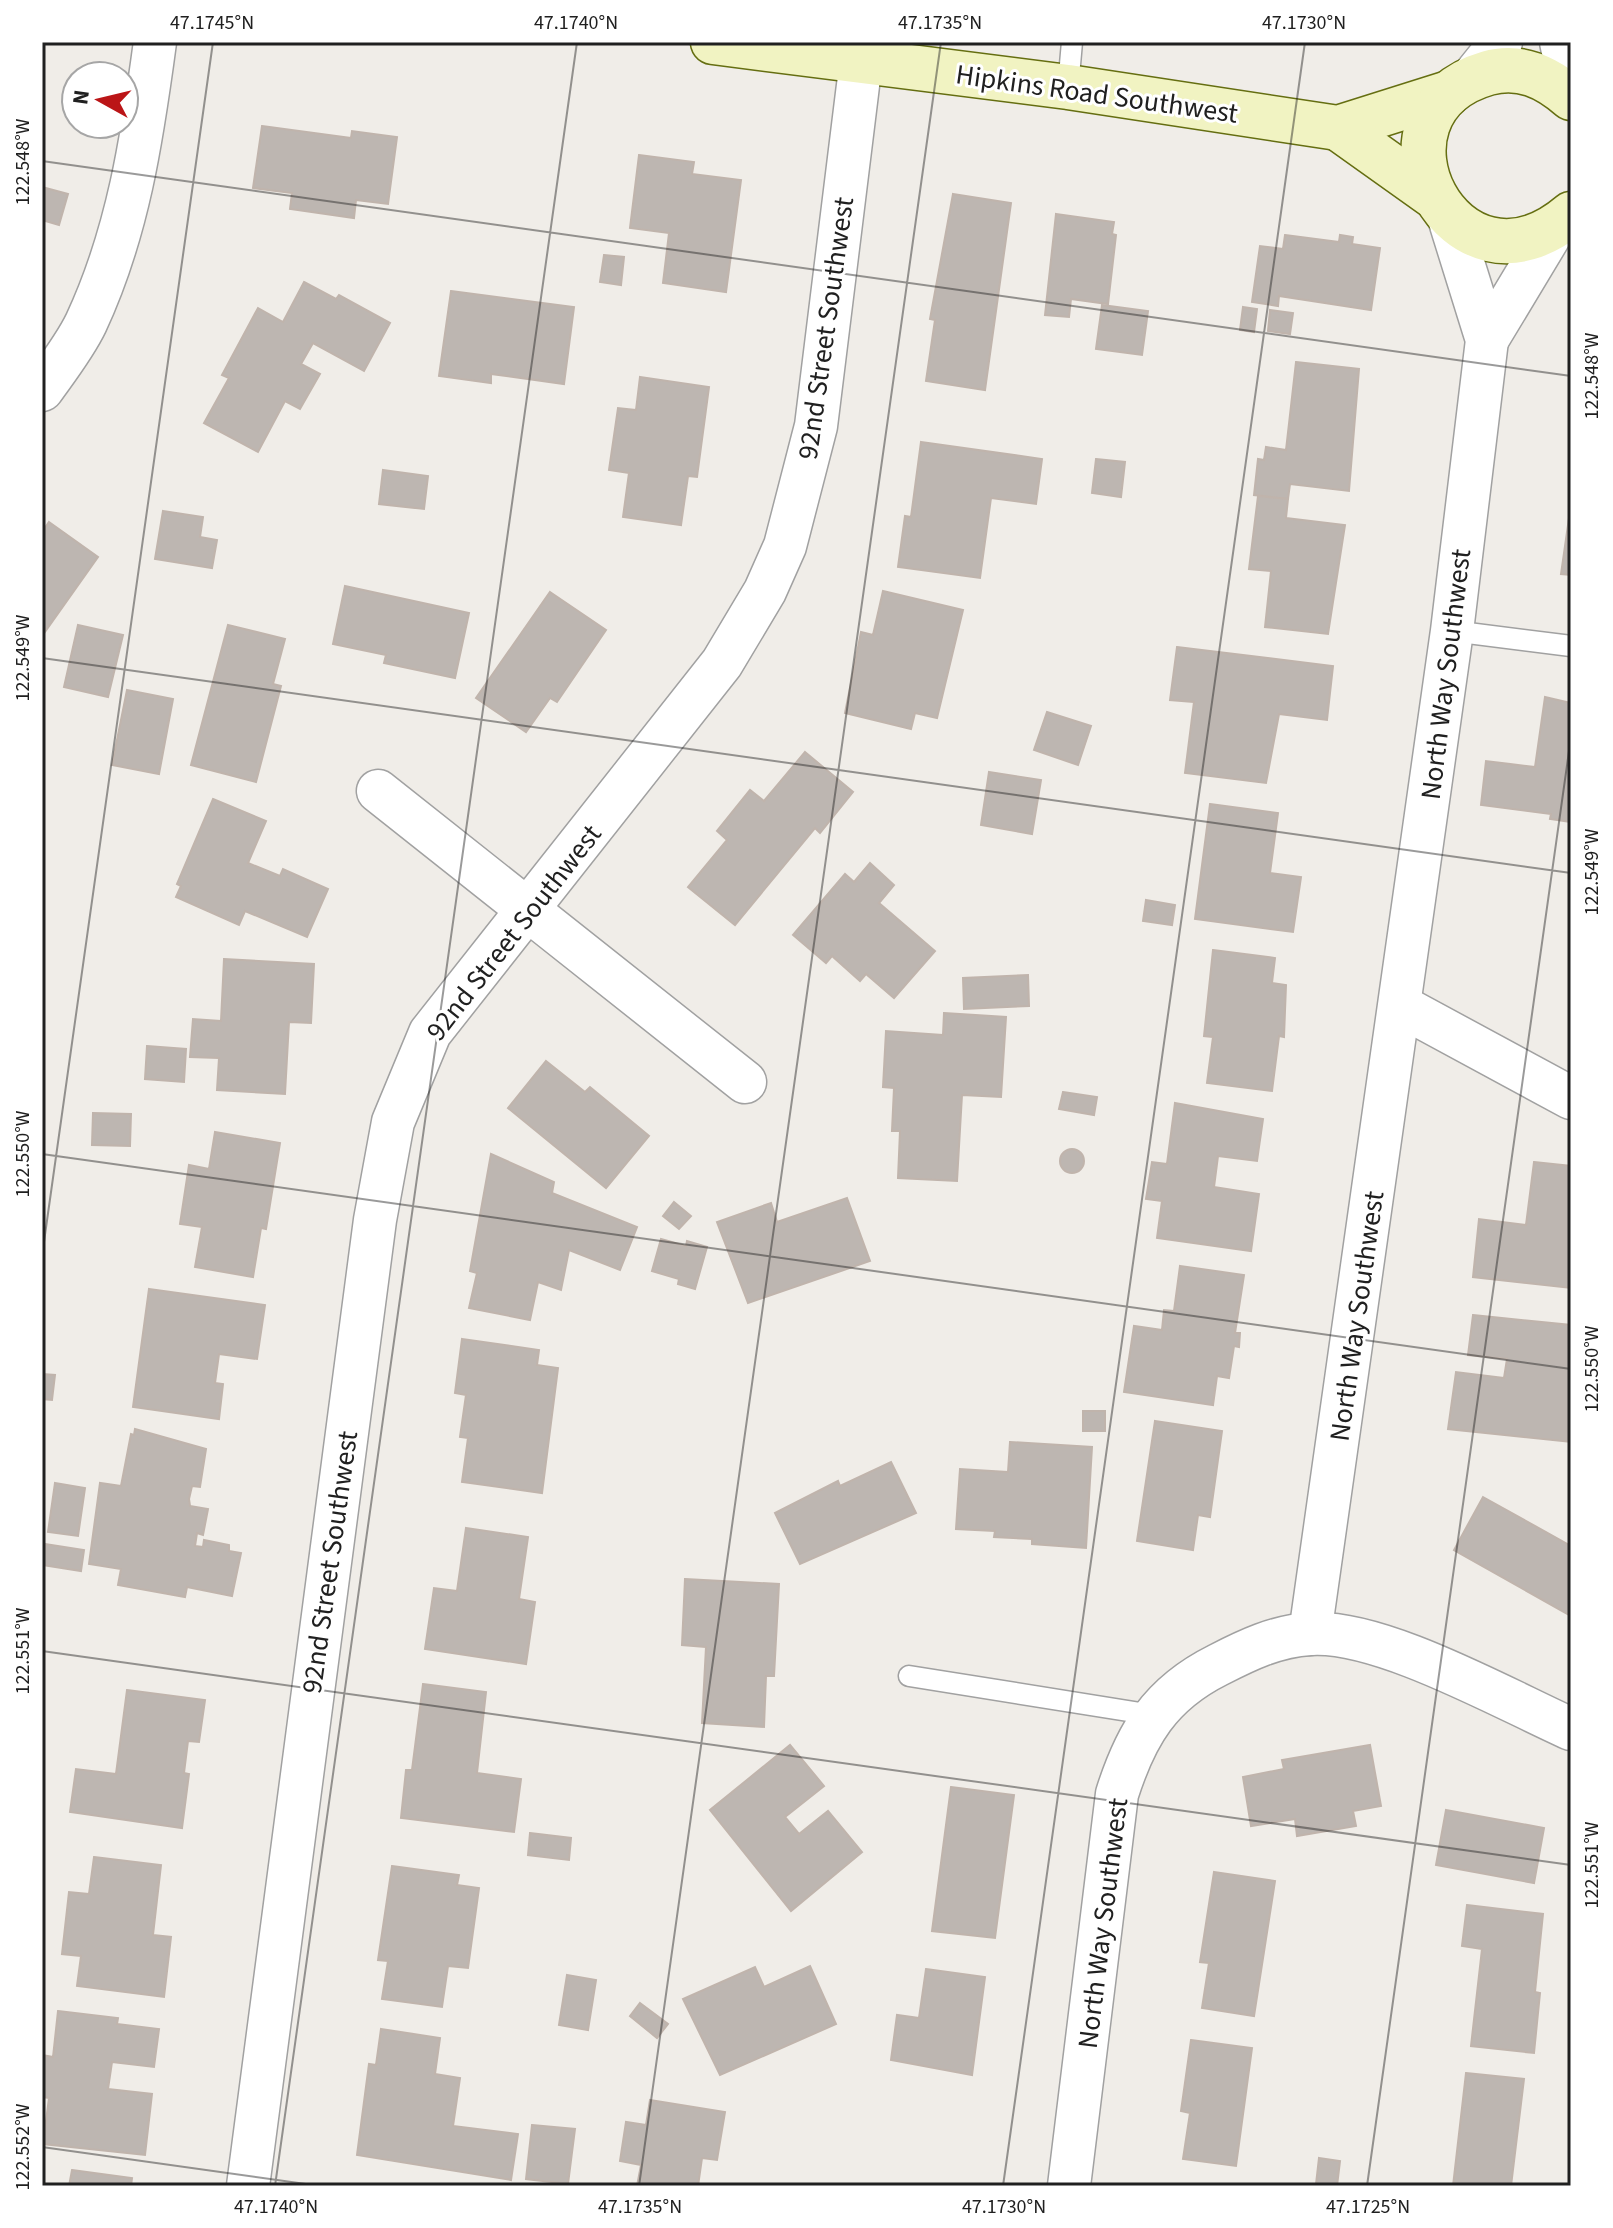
<svg xmlns="http://www.w3.org/2000/svg" width="1613" height="2228" font-family="'Source Sans 3',sans-serif">
	<rect width="100%" height="100%" fill="#f0ede8"/>
	<g fill="#bdb6b1" stroke="#c0b4ac" stroke-width="2">
		<polygon points="262,126 351,138 352,131 397,137 388,204 356,200 354,218 290,209 292,193 253,188"/>
		<polygon points="639,155 694,162 692,174 741,180 726,292 663,283 669,233 630,228"/>
		<polygon points="42,187 68,194 59,225 42,220"/>
		<polygon points="953,194 1011,203 985,390 926,381 935,320 930,319"/>
		<polygon points="1056,214 1114,222 1112,234 1116,235 1108,304 1071,299 1069,317 1045,315"/>
		<polygon points="1285,235 1339,242 1340,235 1353,237 1352,244 1380,248 1371,310 1279,296 1278,306 1252,302 1260,246 1283,249"/>
		<polygon points="604,255 624,257 621,285 600,282"/>
		<polygon points="304,282 336,299 339,295 390,323 364,371 313,343 301,364 320,374 300,409 285,401 258,452 204,423 229,378 222,375 258,308 283,322"/>
		<polygon points="451,291 574,307 564,384 491,374 491,383 439,376"/>
		<polygon points="1102,305 1148,311 1142,355 1096,349"/>
		<polygon points="1243,307 1257,309 1254,332 1240,330"/>
		<polygon points="1270,310 1293,313 1290,334 1268,331"/>
		<polygon points="1296,362 1359,369 1349,491 1290,484 1288,499 1254,495 1258,459 1264,460 1266,447 1286,450"/>
		<polygon points="640,377 709,387 697,477 688,476 681,525 623,517 629,473 609,470 618,408 636,410"/>
		<polygon points="921,442 1042,459 1036,504 991,498 980,578 898,567 905,516 911,517"/>
		<polygon points="1096,459 1125,462 1121,497 1092,493"/>
		<polygon points="383,470 428,476 424,509 379,504"/>
		<polygon points="1258,496 1288,499 1286,518 1345,525 1328,634 1265,627 1271,571 1249,569"/>
		<polygon points="1571,504 1571,575 1561,574"/>
		<polygon points="163,511 203,517 200,537 217,540 212,568 155,559"/>
		<polygon points="49,522 98,557 42,636 42,532"/>
		<polygon points="345,586 469,613 455,678 384,663 386,655 333,644"/>
		<polygon points="883,591 963,610 937,718 915,713 911,729 845,713 861,632 873,635"/>
		<polygon points="550,592 606,630 557,702 550,698 526,732 476,698"/>
		<polygon points="78,625 123,635 108,697 64,687"/>
		<polygon points="228,625 285,639 273,684 281,686 256,782 191,765"/>
		<polygon points="1177,647 1333,666 1327,720 1279,714 1266,783 1185,773 1194,702 1170,700"/>
		<polygon points="127,690 173,699 159,774 112,765"/>
		<polygon points="1545,697 1571,703 1571,822 1550,819 1551,814 1481,805 1486,761 1535,767"/>
		<polygon points="1047,712 1091,726 1078,765 1034,750"/>
		<polygon points="805,752 853,792 820,833 815,828 735,925 688,887 727,840 717,831 750,790 764,801"/>
		<polygon points="989,772 1041,780 1032,834 981,825"/>
		<polygon points="213,799 266,821 248,863 280,876 283,869 328,889 307,937 245,911 239,925 176,897 181,886 177,884"/>
		<polygon points="1210,804 1278,813 1270,873 1301,877 1293,932 1195,919"/>
		<polygon points="870,863 894,885 879,903 935,951 894,998 866,974 860,981 832,956 826,963 793,935 845,874 854,882"/>
		<polygon points="1146,900 1175,905 1172,925 1143,921"/>
		<polygon points="1213,950 1275,958 1272,983 1286,985 1284,1037 1279,1036 1272,1091 1207,1083 1213,1037 1204,1036"/>
		<polygon points="224,959 314,964 311,1023 289,1022 285,1094 217,1090 219,1058 190,1057 193,1019 221,1021"/>
		<polygon points="1028,975 1029,1006 964,1009 963,978"/>
		<polygon points="944,1013 1006,1017 1001,1097 962,1095 957,1181 898,1178 900,1131 892,1131 894,1088 883,1087 886,1031 943,1035"/>
		<polygon points="147,1046 186,1049 184,1082 145,1079"/>
		<polygon points="546,1061 585,1092 590,1087 649,1136 606,1188 508,1108"/>
		<polygon points="1063,1092 1097,1097 1094,1115 1059,1109"/>
		<polygon points="1175,1103 1263,1119 1257,1161 1218,1156 1214,1187 1259,1194 1251,1251 1157,1238 1162,1201 1146,1199 1152,1162 1167,1164"/>
		<polygon points="93,1113 131,1114 130,1146 92,1145"/>
		<polygon points="215,1132 280,1143 266,1229 261,1228 253,1277 195,1267 202,1227 180,1224 189,1165 209,1169"/>
		<circle cx="1072" cy="1161" r="12"/>
		<polygon points="491,1154 554,1182 552,1193 637,1227 620,1270 569,1250 561,1290 538,1282 530,1320 469,1308 477,1273 470,1271"/>
		<polygon points="1534,1162 1571,1166 1571,1288 1473,1277 1479,1219 1526,1225"/>
		<polygon points="847,1198 870,1261 748,1303 717,1222 771,1203 777,1222"/>
		<polygon points="674,1202 691,1216 679,1229 663,1216"/>
		<polygon points="661,1239 686,1246 687,1241 707,1247 695,1289 678,1284 679,1279 652,1271"/>
		<polygon points="1180,1266 1244,1275 1235,1333 1240,1333 1239,1347 1234,1346 1229,1378 1217,1376 1213,1405 1124,1392 1134,1326 1162,1330 1164,1310 1174,1311"/>
		<polygon points="149,1289 265,1305 257,1359 219,1354 215,1383 223,1384 219,1419 133,1407"/>
		<polygon points="1473,1315 1571,1325 1571,1442 1448,1429 1456,1372 1504,1378 1507,1359 1468,1355"/>
		<polygon points="462,1339 539,1350 537,1365 558,1368 542,1493 462,1482 468,1438 460,1437 466,1395 455,1393"/>
		<polygon points="42,1374 55,1375 52,1400 42,1399"/>
		<rect x="1083" y="1411" width="22" height="20"/>
		<polygon points="1155,1421 1222,1431 1210,1517 1198,1515 1193,1550 1137,1541"/>
		<polygon points="135,1429 206,1449 200,1487 192,1486 189,1499 190,1506 208,1509 203,1535 197,1533 195,1546 203,1547 204,1540 229,1545 229,1551 241,1553 232,1596 187,1587 185,1597 118,1585 121,1569 89,1564 100,1483 121,1486 131,1434 134,1435"/>
		<polygon points="1010,1442 1092,1447 1086,1548 1032,1544 1032,1539 994,1537 995,1531 956,1529 960,1469 1008,1472"/>
		<polygon points="891,1462 916,1513 800,1564 775,1513 838,1481 840,1486"/>
		<polygon points="55,1483 85,1488 78,1536 48,1532"/>
		<polygon points="1483,1497 1571,1546 1571,1616 1454,1550"/>
		<polygon points="466,1528 528,1537 519,1599 535,1602 526,1664 425,1649 434,1588 457,1591"/>
		<polygon points="45,1544 84,1550 81,1571 42,1565"/>
		<polygon points="685,1579 779,1584 774,1676 766,1676 764,1727 702,1723 706,1647 682,1645"/>
		<polygon points="423,1684 486,1692 477,1773 521,1779 514,1832 401,1818 406,1770 412,1770"/>
		<polygon points="127,1690 205,1700 199,1742 188,1741 184,1773 189,1774 182,1828 70,1812 76,1769 116,1774"/>
		<polygon points="790,1745 824,1786 785,1817 799,1834 828,1811 862,1852 791,1911 710,1810"/>
		<polygon points="1370,1745 1381,1806 1353,1811 1356,1826 1297,1836 1295,1819 1251,1826 1243,1777 1284,1769 1282,1760"/>
		<polygon points="951,1787 1014,1795 995,1938 932,1931"/>
		<polygon points="1446,1810 1544,1828 1534,1883 1436,1865"/>
		<polygon points="530,1833 571,1838 569,1860 528,1855"/>
		<polygon points="94,1857 161,1865 153,1935 171,1937 164,1997 77,1986 81,1956 62,1954 69,1892 89,1894"/>
		<polygon points="392,1866 459,1875 457,1885 479,1888 468,1968 448,1966 442,2007 382,1999 388,1961 378,1960"/>
		<polygon points="1214,1872 1275,1881 1254,2016 1202,2008 1209,1963 1200,1962"/>
		<polygon points="1467,1905 1543,1914 1535,1992 1540,1993 1534,2053 1471,2046 1482,1949 1462,1946"/>
		<polygon points="810,1966 836,2024 720,2075 683,1999 755,1967 764,1987"/>
		<polygon points="926,1969 985,1977 972,2075 891,2060 897,2015 919,2018"/>
		<polygon points="567,1975 596,1980 588,2030 559,2025"/>
		<polygon points="640,2003 668,2024 657,2038 630,2016"/>
		<polygon points="58,2011 118,2018 117,2024 159,2029 154,2067 112,2062 108,2089 152,2094 145,2155 43,2144 49,2098 42,2097 42,2055 53,2057"/>
		<polygon points="381,2029 440,2038 435,2074 460,2078 453,2126 518,2134 511,2180 357,2155 369,2064 376,2065"/>
		<polygon points="1191,2040 1252,2048 1236,2166 1183,2159 1190,2113 1181,2111"/>
		<polygon points="1466,2073 1524,2079 1511,2186 1453,2186"/>
		<polygon points="650,2100 725,2112 717,2160 702,2158 698,2186 637,2186 641,2165 620,2161 626,2122 646,2125"/>
		<polygon points="532,2125 575,2129 568,2184 526,2179"/>
		<polygon points="1319,2158 1340,2161 1337,2186 1316,2184"/>
		<polygon points="72,2170 132,2178 131,2186 69,2186"/>
	</g>
	<g fill="none" stroke-linecap="round" stroke-linejoin="round">
		<defs>
			<g id="lane">
				<polyline points="1068,87 1072,42"/>
				<polyline points="1452,631 1571,646"/>
				<polyline points="909,1676 1153,1715"/>
			</g>
			<g id="street">
				<polyline points="1561,42 1571,89"/>
				<polyline points="1472,78 1501,42"/>
				<polyline points="1487,340 1555,227"/>
				<path d="M42 390C57 369 75 346 86 323 128 233 142 139 155 42"/>
				<polyline points="378,791 745,1082"/>
				<polyline points="1401,1006 1571,1098"/>
				<polyline points="1310,1634 1452,631 1487,340 1449,218"/>
				<polyline points="248,2186 375,1220 393,1122 430,1033 722,663 765,591 785,546 816,426 861,61"/>
				<path d="M1069 2186 1117 1794C1136 1734 1160 1694 1218 1665 1247 1650 1276 1636 1310 1634 1380 1629 1504 1699 1571 1729"/>
			</g>
			<g id="secondary">
				<polyline points="713,42 1068,87 1338,128 1449,93"/>
				<path d="M1571 98C1547 77 1520 64 1488 73 1353 112 1454 313 1571 214"/>
				<polyline points="1338,128 1432,195"/>
			</g>
		</defs>
		<use href="#lane" stroke="#a1a1a1" stroke-width="23"/>
		<use href="#street" stroke="#a1a1a1" stroke-width="45"/>
		<use href="#secondary" stroke="#656e11" stroke-width="47"/>
		<use href="#lane" stroke="#fff" stroke-width="20"/>
		<use href="#street" stroke="#fff" stroke-width="42"/>
		<use href="#secondary" stroke="#f1f3c2" stroke-width="44"/>
	</g>
	<path fill="none" stroke="#202020" stroke-width="2" stroke-opacity="0.45" d="M42 161 1571 376M42 658 1571 873M42 1154 1571 1369M42 1256 213 42M42 1651 1571 1865M42 2147 320 2186M275 2186 577 42M639 2186 941 42M1003 2186 1305 42M1367 2186 1571 737"/>
	<g text-anchor="middle" stroke-width="6" stroke-linejoin="round" paint-order="stroke">
		<g font-size="28" fill="#202020" stroke="#fff">
			<text transform="translate(1097 93) rotate(8)" y="10">Hipkins Road Southwest</text>
			<text transform="translate(825 328) rotate(-82)" y="10">92nd Street Southwest</text>
			<text transform="translate(1445 674) rotate(-83)" y="10">North Way Southwest</text>
			<text transform="translate(513 932) rotate(-52)" y="10">92nd Street Southwest</text>
			<text transform="translate(1356 1316) rotate(-82)" y="10">North Way Southwest</text>
			<text transform="translate(329 1562) rotate(-82)" y="10">92nd Street Southwest</text>
			<text transform="translate(1102 1923) rotate(-83)" y="10">North Way Southwest</text>
		</g>
	</g>
	<rect width="1613" height="2228" fill="none" stroke="#ffffff" stroke-width="88"/>
	<g transform="translate(100 100) rotate(278)"><circle r="38" fill="#ffffff" stroke="#a6a6a6" stroke-width="2"/>
	<path d="M0-6L14 30L0 20L-14 30Z" fill="#bb1517"/>
	<text y="-12" font-size="22" font-weight="bold" text-anchor="middle" fill="#202020">N</text>
	</g>
	<rect x="44" y="44" width="1525" height="2140" fill="none" stroke="#202020" stroke-width="3"/>
	<g font-size="20" text-anchor="middle" fill="#202020">
		<text x="212" y="29">47.1745°N</text>
		<text x="576" y="29">47.1740°N</text>
		<text x="940" y="29">47.1735°N</text>
		<text x="1304" y="29">47.1730°N</text>
		<text transform="translate(22 162) rotate(-90)" y="7">122.548°W</text>
		<text transform="translate(1591 376) rotate(-90)" y="7">122.548°W</text>
		<text transform="translate(22 658) rotate(-90)" y="7">122.549°W</text>
		<text transform="translate(1591 872) rotate(-90)" y="7">122.549°W</text>
		<text transform="translate(22 1154) rotate(-90)" y="7">122.550°W</text>
		<text transform="translate(1591 1369) rotate(-90)" y="7">122.550°W</text>
		<text transform="translate(22 1651) rotate(-90)" y="7">122.551°W</text>
		<text transform="translate(1591 1865) rotate(-90)" y="7">122.551°W</text>
		<text transform="translate(22 2147) rotate(-90)" y="7">122.552°W</text>
		<text x="276" y="2213">47.1740°N</text>
		<text x="640" y="2213">47.1735°N</text>
		<text x="1004" y="2213">47.1730°N</text>
		<text x="1368" y="2213">47.1725°N</text>
	</g>
</svg>
